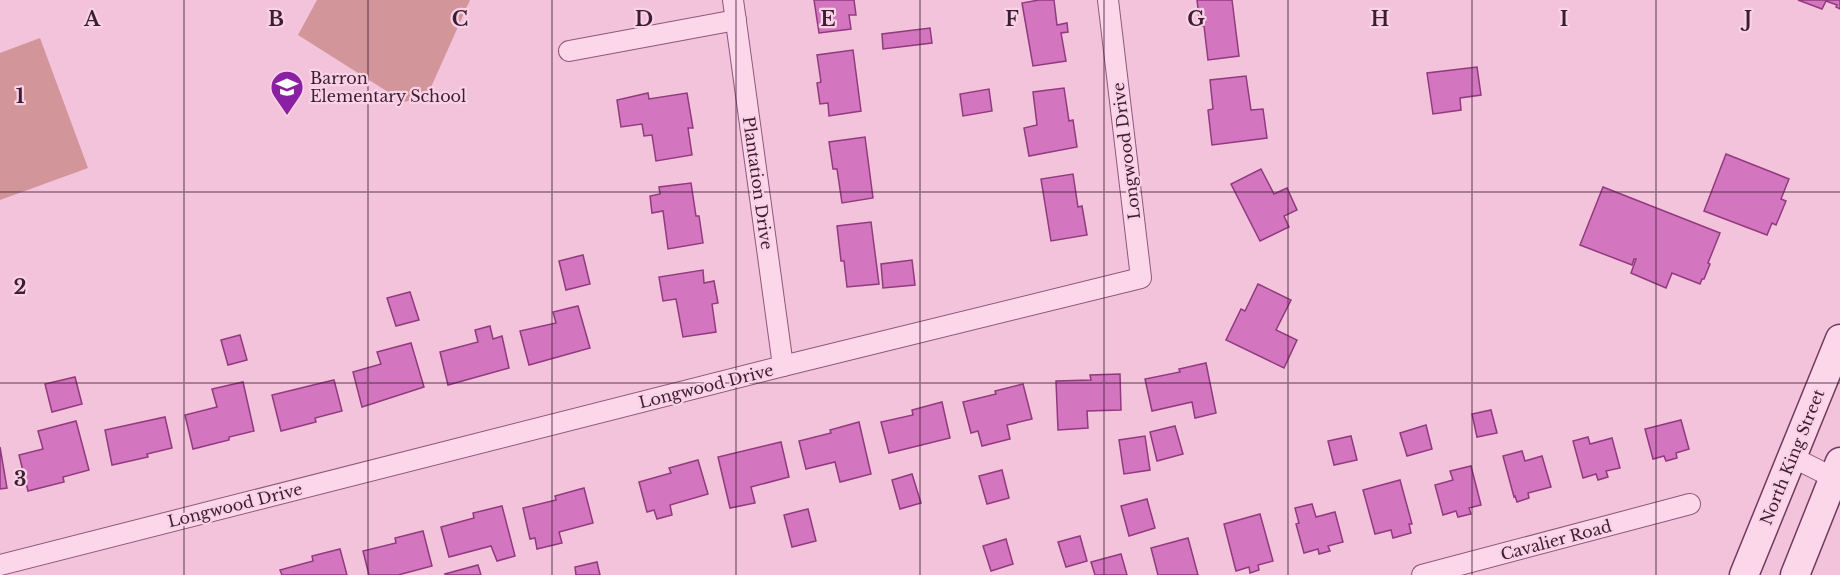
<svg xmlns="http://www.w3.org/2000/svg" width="1840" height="575" font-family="'Libre Baskerville',serif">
	<rect width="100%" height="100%" fill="#f2c3da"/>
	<g fill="#d29599">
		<polygon points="317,0 470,0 427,96 404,102 298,35"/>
		<polygon points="40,38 88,168 0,200 0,53"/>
	</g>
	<g fill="#d475bf" stroke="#913a7f" stroke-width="1.5">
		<polygon points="814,0 854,0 856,15 849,15 851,29 819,33"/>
		<polygon points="1039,0 1054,0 1057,25 1067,23 1068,32 1061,33 1066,61 1033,66 1022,3"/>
		<polygon points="1197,0 1232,0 1239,56 1208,60 1204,26 1200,26"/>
		<polygon points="1798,0 1840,0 1840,9 1836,7 1837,5 1826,1 1822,9"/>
		<polygon points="930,28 932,43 883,49 882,34"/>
		<polygon points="853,50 861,111 829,116 828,103 820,104 817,83 821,82 817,55"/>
		<polygon points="1477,67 1481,95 1460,98 1461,110 1433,114 1427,73"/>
		<polygon points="1246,76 1251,110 1263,109 1267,138 1212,145 1208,110 1213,109 1210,80"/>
		<polygon points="1064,88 1069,121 1073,120 1077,147 1029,156 1024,128 1037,125 1033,92"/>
		<polygon points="989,89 992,111 963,116 960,94"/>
		<polygon points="648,93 649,99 687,93 693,128 688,128 692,155 656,161 652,135 644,136 642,124 621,127 617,100"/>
		<polygon points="865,137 873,198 842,203 837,169 833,169 829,142"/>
		<polygon points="1726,154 1789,179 1781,199 1786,201 1776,225 1772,223 1767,235 1704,211"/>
		<polygon points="1261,169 1274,194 1287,188 1297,210 1284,216 1289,227 1260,241 1231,184"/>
		<polygon points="1073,174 1078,207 1082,206 1087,235 1051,241 1041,179"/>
		<polygon points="691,183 696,216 699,216 703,243 668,249 663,211 652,213 650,196 660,194 659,187"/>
		<polygon points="1603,187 1720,233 1708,263 1710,264 1704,279 1702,279 1700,284 1672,273 1666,288 1631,273 1636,259 1634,259 1632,265 1580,245"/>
		<polygon points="871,222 879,284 847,287 844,261 841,261 837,226"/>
		<polygon points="583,255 590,284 566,290 559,261"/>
		<polygon points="912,260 915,285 883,288 881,264"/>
		<polygon points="703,270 704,283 714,281 718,303 712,304 716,332 683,337 676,299 663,301 659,277"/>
		<polygon points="1258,284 1291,300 1276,330 1297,340 1284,368 1226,340 1241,309 1245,311"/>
		<polygon points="410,292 419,320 396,326 387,298"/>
		<polygon points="578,306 590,348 529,365 520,331 556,323 553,312"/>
		<polygon points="490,326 493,339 502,336 509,368 448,385 440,352 478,342 475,330"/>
		<polygon points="240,335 247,360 228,365 221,340"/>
		<polygon points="411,343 424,387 362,407 353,372 381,364 377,352"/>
		<polygon points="1206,363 1216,413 1195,418 1192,402 1152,411 1145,379 1180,372 1179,369"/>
		<polygon points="1120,374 1121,410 1087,411 1088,428 1058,430 1056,381 1091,380 1090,375"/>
		<polygon points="75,377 82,404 52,412 45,384"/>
		<polygon points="334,380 342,411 315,418 316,422 281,431 272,395"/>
		<polygon points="243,382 254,431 229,437 229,440 193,449 185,415 217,407 212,389"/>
		<polygon points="1023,384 1032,419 1007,425 1010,439 982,446 978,431 971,433 963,402 996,394 995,391"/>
		<polygon points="942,402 950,438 889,453 881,422 913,415 912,410"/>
		<polygon points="1491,410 1497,433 1477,437 1472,414"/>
		<polygon points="165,417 172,448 147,454 148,457 112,465 105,430"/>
		<polygon points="1681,420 1689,449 1676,453 1677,458 1666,461 1664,456 1653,459 1645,429"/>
		<polygon points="76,421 89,470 63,477 64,482 28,491 19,455 43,449 38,431"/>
		<polygon points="859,422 871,474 840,482 835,462 806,469 799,441 831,433 830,430"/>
		<polygon points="1426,425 1432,449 1407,456 1400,433"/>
		<polygon points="1175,426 1183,454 1157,461 1150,432"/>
		<polygon points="1145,436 1150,470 1124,474 1119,440"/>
		<polygon points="1351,436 1357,460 1334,465 1328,441"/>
		<polygon points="1588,437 1590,444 1612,438 1620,468 1606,471 1608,477 1598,480 1596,474 1583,478 1573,441"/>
		<polygon points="781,442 789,477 751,487 755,503 730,508 718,457"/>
		<polygon points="0,447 7,488 0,489"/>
		<polygon points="1522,451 1525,461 1542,456 1551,487 1528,493 1529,498 1517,502 1515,496 1514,497 1503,456"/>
		<polygon points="698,460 708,494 670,505 672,515 657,519 654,510 647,512 639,482 671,473 669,468"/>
		<polygon points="1471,466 1481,505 1469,508 1471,514 1458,517 1456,511 1443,515 1435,485 1453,480 1450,471"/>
		<polygon points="1002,470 1009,498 987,504 979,476"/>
		<polygon points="912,474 921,503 900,509 892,480"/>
		<polygon points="1400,480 1412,524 1409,524 1411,533 1393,538 1391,530 1375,534 1363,490"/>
		<polygon points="584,488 593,523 559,532 562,543 537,549 535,538 530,539 523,508 556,500 555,496"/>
		<polygon points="1147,499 1155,528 1129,536 1121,506"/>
		<polygon points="1312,504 1316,517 1335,512 1343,542 1328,546 1330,551 1319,554 1318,549 1304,553 1296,524 1299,523 1295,508"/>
		<polygon points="502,506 515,556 497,561 491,546 449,557 441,527 474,518 473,513"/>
		<polygon points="808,509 816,541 792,547 784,515"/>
		<polygon points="1260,514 1273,561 1258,565 1259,570 1250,573 1249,567 1236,571 1224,524"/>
		<polygon points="423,531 432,566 398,575 369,575 363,551 396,543 395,538"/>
		<polygon points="1080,536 1087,561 1066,567 1058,542"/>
		<polygon points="1188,538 1198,575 1158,575 1151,548"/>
		<polygon points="1006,539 1013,564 991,571 983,546"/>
		<polygon points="340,549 347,575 282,575 280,570 313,561 312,556"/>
		<polygon points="1121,554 1127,575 1095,575 1091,562"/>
		<polygon points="597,562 600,575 576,575 575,567"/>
		<polygon points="478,565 481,575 446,575 445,574"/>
	</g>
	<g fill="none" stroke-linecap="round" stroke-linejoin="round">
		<defs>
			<g id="street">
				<polyline points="733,0 783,366"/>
				<polyline points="569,51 736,20"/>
				<polyline points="1792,457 1840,481"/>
				<polyline points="0,565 783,366 1141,278 1108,0"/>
				<polyline points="1422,575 1690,504"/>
			</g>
			<g id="secondary">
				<polyline points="1744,575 1840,339"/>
				<polyline points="1795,575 1840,462"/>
			</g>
		</defs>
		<use href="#street" stroke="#8f577c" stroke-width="22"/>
		<use href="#secondary" stroke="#713a60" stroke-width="31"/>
		<use href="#street" stroke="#fcd7e9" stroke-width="20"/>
		<use href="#secondary" stroke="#fcd7e9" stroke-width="28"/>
	</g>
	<path fill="none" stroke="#3d1d34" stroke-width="1.5" stroke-opacity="0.55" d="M184 0V575M368 0V575M552 0V575M736 0V575M920 0V575M1104 0V575M1288 0V575M1472 0V575M1656 0V575M0 192H1840M0 383H1840"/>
	<defs>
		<symbol id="school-pin" viewBox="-11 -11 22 30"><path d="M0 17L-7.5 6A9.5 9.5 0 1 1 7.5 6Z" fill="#8a21a4" stroke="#f9d3e5"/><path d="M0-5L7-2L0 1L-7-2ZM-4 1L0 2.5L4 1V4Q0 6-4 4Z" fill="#fff"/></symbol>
	</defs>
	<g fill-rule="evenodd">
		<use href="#school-pin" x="268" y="68" width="38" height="52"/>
	</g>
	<g text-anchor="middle" stroke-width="4.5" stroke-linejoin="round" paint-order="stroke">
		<g font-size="16" fill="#3d1d34" stroke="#f9d3e5" text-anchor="start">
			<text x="310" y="84">Barron<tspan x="310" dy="18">Elementary School</tspan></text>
		</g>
		<g font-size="16" fill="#3d1d34" stroke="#f9d3e5">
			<text transform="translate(1126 151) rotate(-97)" y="6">Longwood Drive</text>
			<text transform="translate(758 183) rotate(82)" y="6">Plantation Drive</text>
			<text transform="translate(706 386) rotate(-14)" y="6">Longwood Drive</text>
			<text transform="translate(1792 457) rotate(-68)" y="6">North King Street</text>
			<text transform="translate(235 505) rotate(-14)" y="6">Longwood Drive</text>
			<text transform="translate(1556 540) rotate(-15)" y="6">Cavalier Road</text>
		</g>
	</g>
	<g font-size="20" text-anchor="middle" font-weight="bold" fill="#3d1d34" stroke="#f9d3e5" stroke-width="4.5" stroke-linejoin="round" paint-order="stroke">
		<text x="92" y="26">A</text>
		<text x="276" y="26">B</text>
		<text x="460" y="26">C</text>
		<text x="644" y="26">D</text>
		<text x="828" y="26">E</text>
		<text x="1012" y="26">F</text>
		<text x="1196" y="26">G</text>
		<text x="1380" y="26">H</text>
		<text x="1564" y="26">I</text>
		<text x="1748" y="26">J</text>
		<text x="20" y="103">1</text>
		<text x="20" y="294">2</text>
		<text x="20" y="486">3</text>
	</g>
</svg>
